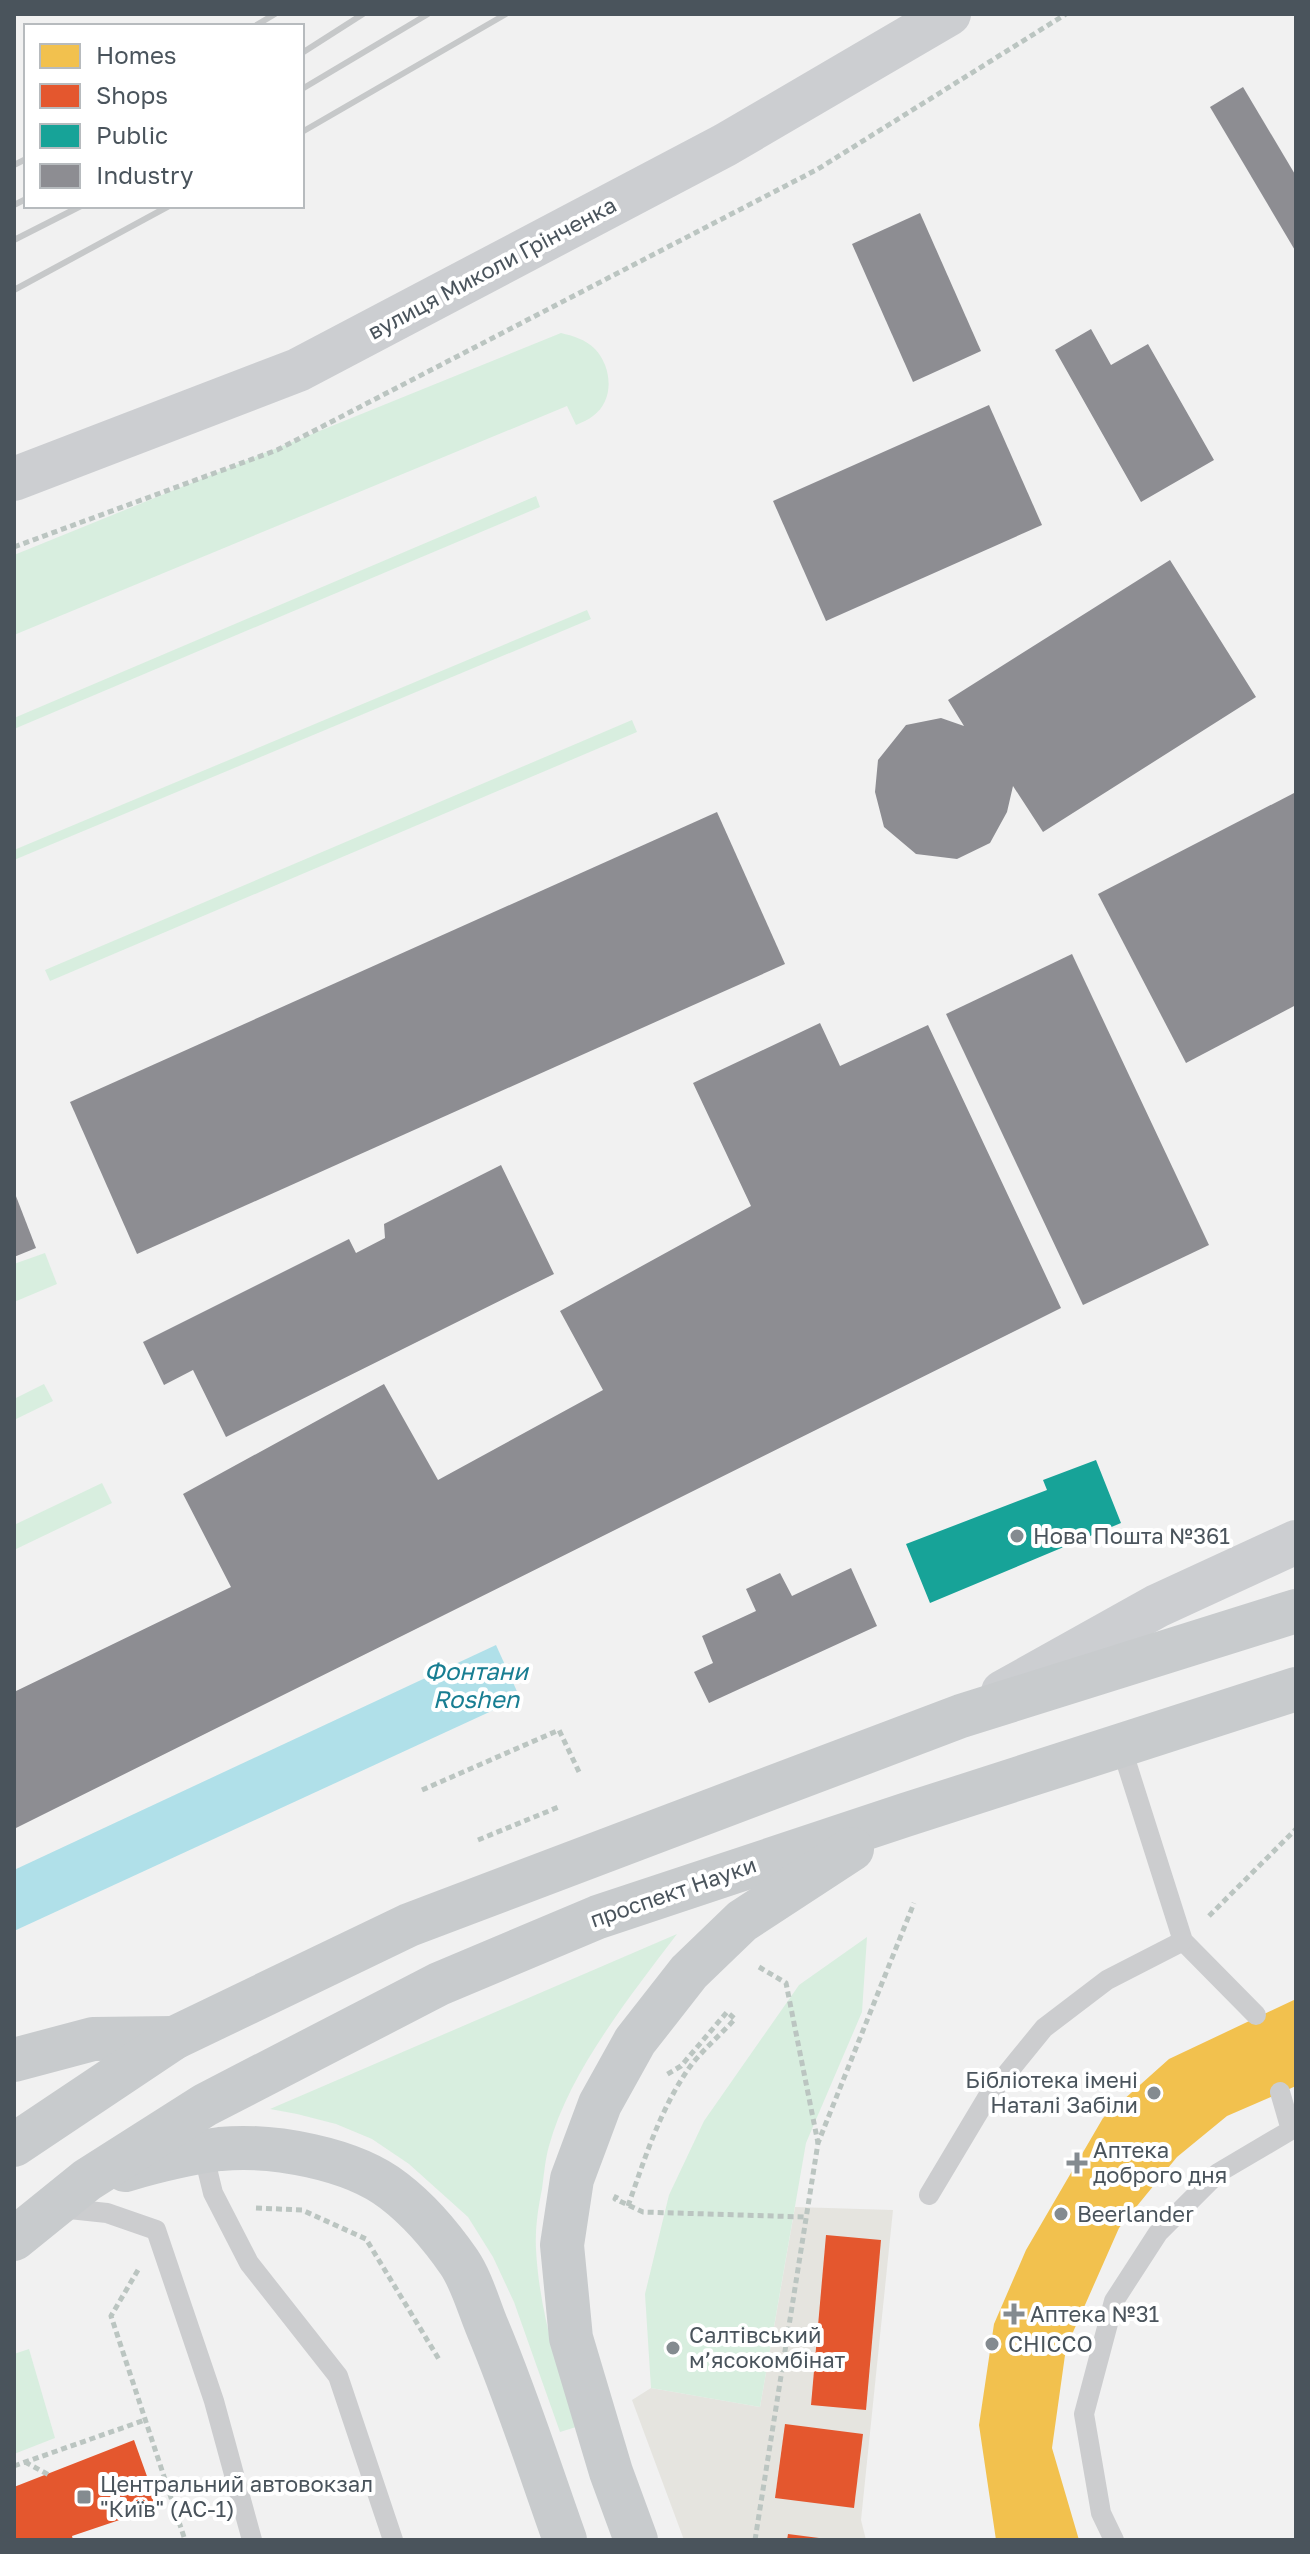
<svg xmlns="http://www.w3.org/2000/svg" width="1310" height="2554" font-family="'Golos Text',sans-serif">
	<rect width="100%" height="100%" fill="#f1f1f1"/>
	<polygon fill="#e5e4df" points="795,2207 893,2210 861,2520 866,2540 684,2540 632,2400 651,2388 760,2407"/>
	<g fill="#d8eedf">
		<path d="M561 333C573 336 585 339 595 349 612 367 615 400 593 416 588 420 582 422 576 425L567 406 14 635V555Z"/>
		<polygon points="536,496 540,507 14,729 14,718"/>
		<polygon points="587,610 591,619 14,860 14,850"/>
		<polygon points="632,720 637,732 50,981 45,970"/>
		<polygon points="45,1253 57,1284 14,1302 14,1264"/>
		<polygon points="44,1384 53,1401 14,1420 14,1399"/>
		<polygon points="102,1483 112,1503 14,1550 14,1525"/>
		<path d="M677 1934C631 1995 569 2072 549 2146 545 2160 544 2175 542 2189 538 2208 535 2229 536 2249 539 2310 558 2369 576 2427L560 2432 514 2302 493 2257 468 2217 409 2164 372 2139 336 2124 297 2114 270 2109Z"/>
		<polygon points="867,1937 862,2012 806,2143 760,2407 651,2388 645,2294 669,2195 704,2121 799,1985"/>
		<polygon points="29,2349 55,2438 14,2454 14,2354"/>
	</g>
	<polygon fill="#b0e0e9" points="496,1645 520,1698 14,1931 14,1870"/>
	<polygon fill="#f2c14e" points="1296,1999 1296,2086 1227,2116 1177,2157 1119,2228 1066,2348 1052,2448 1079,2540 996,2540 979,2425 994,2324 1026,2250 1103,2118 1169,2059"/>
	<g fill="#e4572e">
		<polygon points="826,2235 881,2240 866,2410 811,2405"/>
		<polygon points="785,2424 863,2434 854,2508 775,2498"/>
		<polygon points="134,2440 158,2507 72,2536 73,2540 14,2540 14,2487"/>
		<polygon points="788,2534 819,2538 819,2540 787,2540"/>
	</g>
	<polygon fill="#17a398" points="1096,1460 1121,1523 930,1603 906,1544 1047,1490 1043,1480"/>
	<g fill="#8d8d92">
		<polygon points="1243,87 1296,176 1296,252 1210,107"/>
		<polygon points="920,213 981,351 913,382 852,244"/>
		<polygon points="1091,329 1111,365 1148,344 1214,460 1141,502 1055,350"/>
		<polygon points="989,405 1042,525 826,621 773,501"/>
		<polygon points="1170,560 1256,697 1043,832 1013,786 1007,812 990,843 957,859 916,854 884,827 875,792 878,760 906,725 941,718 964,726 948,700"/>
		<polygon points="1296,792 1296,1005 1186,1063 1098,894"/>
		<polygon points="717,812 785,964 137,1254 70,1102"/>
		<polygon points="1072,954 1209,1245 1083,1305 946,1014"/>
		<polygon points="820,1023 840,1066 928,1025 1061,1308 14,1829 14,1692 231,1587 183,1494 384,1384 438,1480 603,1390 560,1311 751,1206 693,1083"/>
		<polygon points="501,1165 554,1274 226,1437 193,1370 164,1385 143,1342 349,1239 356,1253 385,1238 384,1224"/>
		<polygon points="14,1191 36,1248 14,1257"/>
		<polygon points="851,1568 877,1626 709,1703 694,1672 713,1663 702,1636 756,1611 746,1589 780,1573 792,1596"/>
	</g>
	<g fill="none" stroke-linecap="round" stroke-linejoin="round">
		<g stroke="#bbc5c1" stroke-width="5" stroke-dasharray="6 4" stroke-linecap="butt">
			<polyline points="14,547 277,450 818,169 1066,14"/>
			<polyline points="422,1790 559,1730 580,1774"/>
			<polyline points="478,1840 561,1806"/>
			<polyline points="1209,1916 1296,1829"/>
			<polyline points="759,1967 786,1983 818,2143"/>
			<polyline points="617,2195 615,2199 643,2212 805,2217"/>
			<path d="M628 2206C645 2158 661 2106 692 2064 705 2048 721 2034 735 2019L727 2012 681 2066 666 2075"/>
			<polyline points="256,2208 302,2210 366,2239 440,2361"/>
			<polyline points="138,2270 111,2316 185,2540"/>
			<polyline points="25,2462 49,2475"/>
			<polyline points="14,2466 145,2420"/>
			<polyline points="755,2540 818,2143 914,1903"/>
		</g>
		<g stroke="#cccdcf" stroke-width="20">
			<polyline points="1121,1746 1183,1941 1256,2015"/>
			<polyline points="203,2146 203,2152 213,2193 249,2263 338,2376 393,2540"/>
			<polyline points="929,2195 987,2098 1044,2028 1107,1980 1183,1941"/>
			<polyline points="60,2208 107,2213 156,2230 214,2401 252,2540"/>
			<polyline points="1114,2540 1101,2513 1084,2414 1114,2301 1158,2233 1218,2173 1291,2130 1280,2092"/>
		</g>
		<g stroke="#ccced1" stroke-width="44">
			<polyline points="14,479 298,370 725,145 949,14"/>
			<polyline points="1003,1692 1157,1606 1296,1542"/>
		</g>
		<g stroke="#c8cbcd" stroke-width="44">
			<polyline points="14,2060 93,2039 174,2038"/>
			<polyline points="14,2145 174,2038 409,1925 961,1716 1296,1611"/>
			<path d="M125 2170C156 2161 188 2153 220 2149 272 2144 352 2158 394 2191 420 2211 441 2236 459 2262 472 2281 479 2308 488 2329 517 2398 540 2470 565 2540"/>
			<polyline points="14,2239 87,2180 205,2105 439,1984 598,1917 905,1815 1296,1689"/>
			<polyline points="636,2540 611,2472 571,2338 562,2245 572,2179 600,2104 635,2041 689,1972 742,1921 852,1849"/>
		</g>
		<g stroke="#c6c8c9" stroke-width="6">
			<polyline points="255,26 275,14"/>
			<polyline points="302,53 363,14"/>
			<polyline points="302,89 428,14"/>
			<polyline points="302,132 506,14"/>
			<polyline points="14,165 26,159"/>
			<polyline points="14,205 26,199"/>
			<polyline points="14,240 81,206"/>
			<polyline points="14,290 169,206"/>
		</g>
	</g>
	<g fill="#848b90" stroke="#fff" stroke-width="3">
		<circle cx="1017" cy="1536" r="8"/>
		<circle cx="1154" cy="2093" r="8"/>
		<path d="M1073 2151h8v8h8v8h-8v8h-8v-8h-8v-8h8z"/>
		<circle cx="1061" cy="2214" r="8"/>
		<path d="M1010 2302h8v8h8v8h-8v8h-8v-8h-8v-8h8z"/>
		<circle cx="992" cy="2344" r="8"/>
		<circle cx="673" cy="2348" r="8"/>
		<rect x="76" y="2489" width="16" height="16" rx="4"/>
	</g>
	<g text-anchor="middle" stroke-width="8" stroke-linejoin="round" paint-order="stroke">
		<g font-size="22" fill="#4a545c" stroke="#fff">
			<text transform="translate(492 268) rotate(-28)" y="8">вулиця Миколи Грінченка</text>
			<text transform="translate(673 1892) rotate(-19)" y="8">проспект Науки</text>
		</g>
		<g font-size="22" fill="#4a545c" stroke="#fff" text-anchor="start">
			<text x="1033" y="1544">Нова Пошта №361</text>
			<text x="1138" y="2088" text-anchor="end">Бібліотека імені<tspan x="1138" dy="25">Наталі Забіли</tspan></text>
			<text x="1093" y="2158">Аптека<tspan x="1093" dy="25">доброго дня</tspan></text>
			<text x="1077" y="2222">Beerlander</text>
			<text x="1030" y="2322">Аптека №31</text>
			<text x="689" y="2343">Салтівський<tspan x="689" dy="25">мʼясокомбінат</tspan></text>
			<text x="1008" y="2352">CHICCO</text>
			<text x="100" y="2492">Центральний автовокзал<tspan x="100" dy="25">"Київ" (АС-1)</tspan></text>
		</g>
		<g font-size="24" font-style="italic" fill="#187e92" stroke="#fff">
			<text x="476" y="1680">Фонтани<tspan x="476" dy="28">Roshen</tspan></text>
		</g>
	</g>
	<rect width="1310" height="2554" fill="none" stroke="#4a545c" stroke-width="32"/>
	<rect x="24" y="24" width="280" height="184" fill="#ffffff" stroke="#b7bbbe" stroke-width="2"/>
	<rect x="40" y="44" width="40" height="24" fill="#f2c14e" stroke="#b7bbbe" stroke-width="2"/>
	<text x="96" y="64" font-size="24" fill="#4a545c">Homes</text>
	<rect x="40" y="84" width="40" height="24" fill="#e4572e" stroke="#b7bbbe" stroke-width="2"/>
	<text x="96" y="104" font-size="24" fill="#4a545c">Shops</text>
	<rect x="40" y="124" width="40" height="24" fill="#17a398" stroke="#b7bbbe" stroke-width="2"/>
	<text x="96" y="144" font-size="24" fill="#4a545c">Public</text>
	<rect x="40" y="164" width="40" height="24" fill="#8d8d92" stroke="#b7bbbe" stroke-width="2"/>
	<text x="96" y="184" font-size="24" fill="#4a545c">Industry</text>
</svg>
